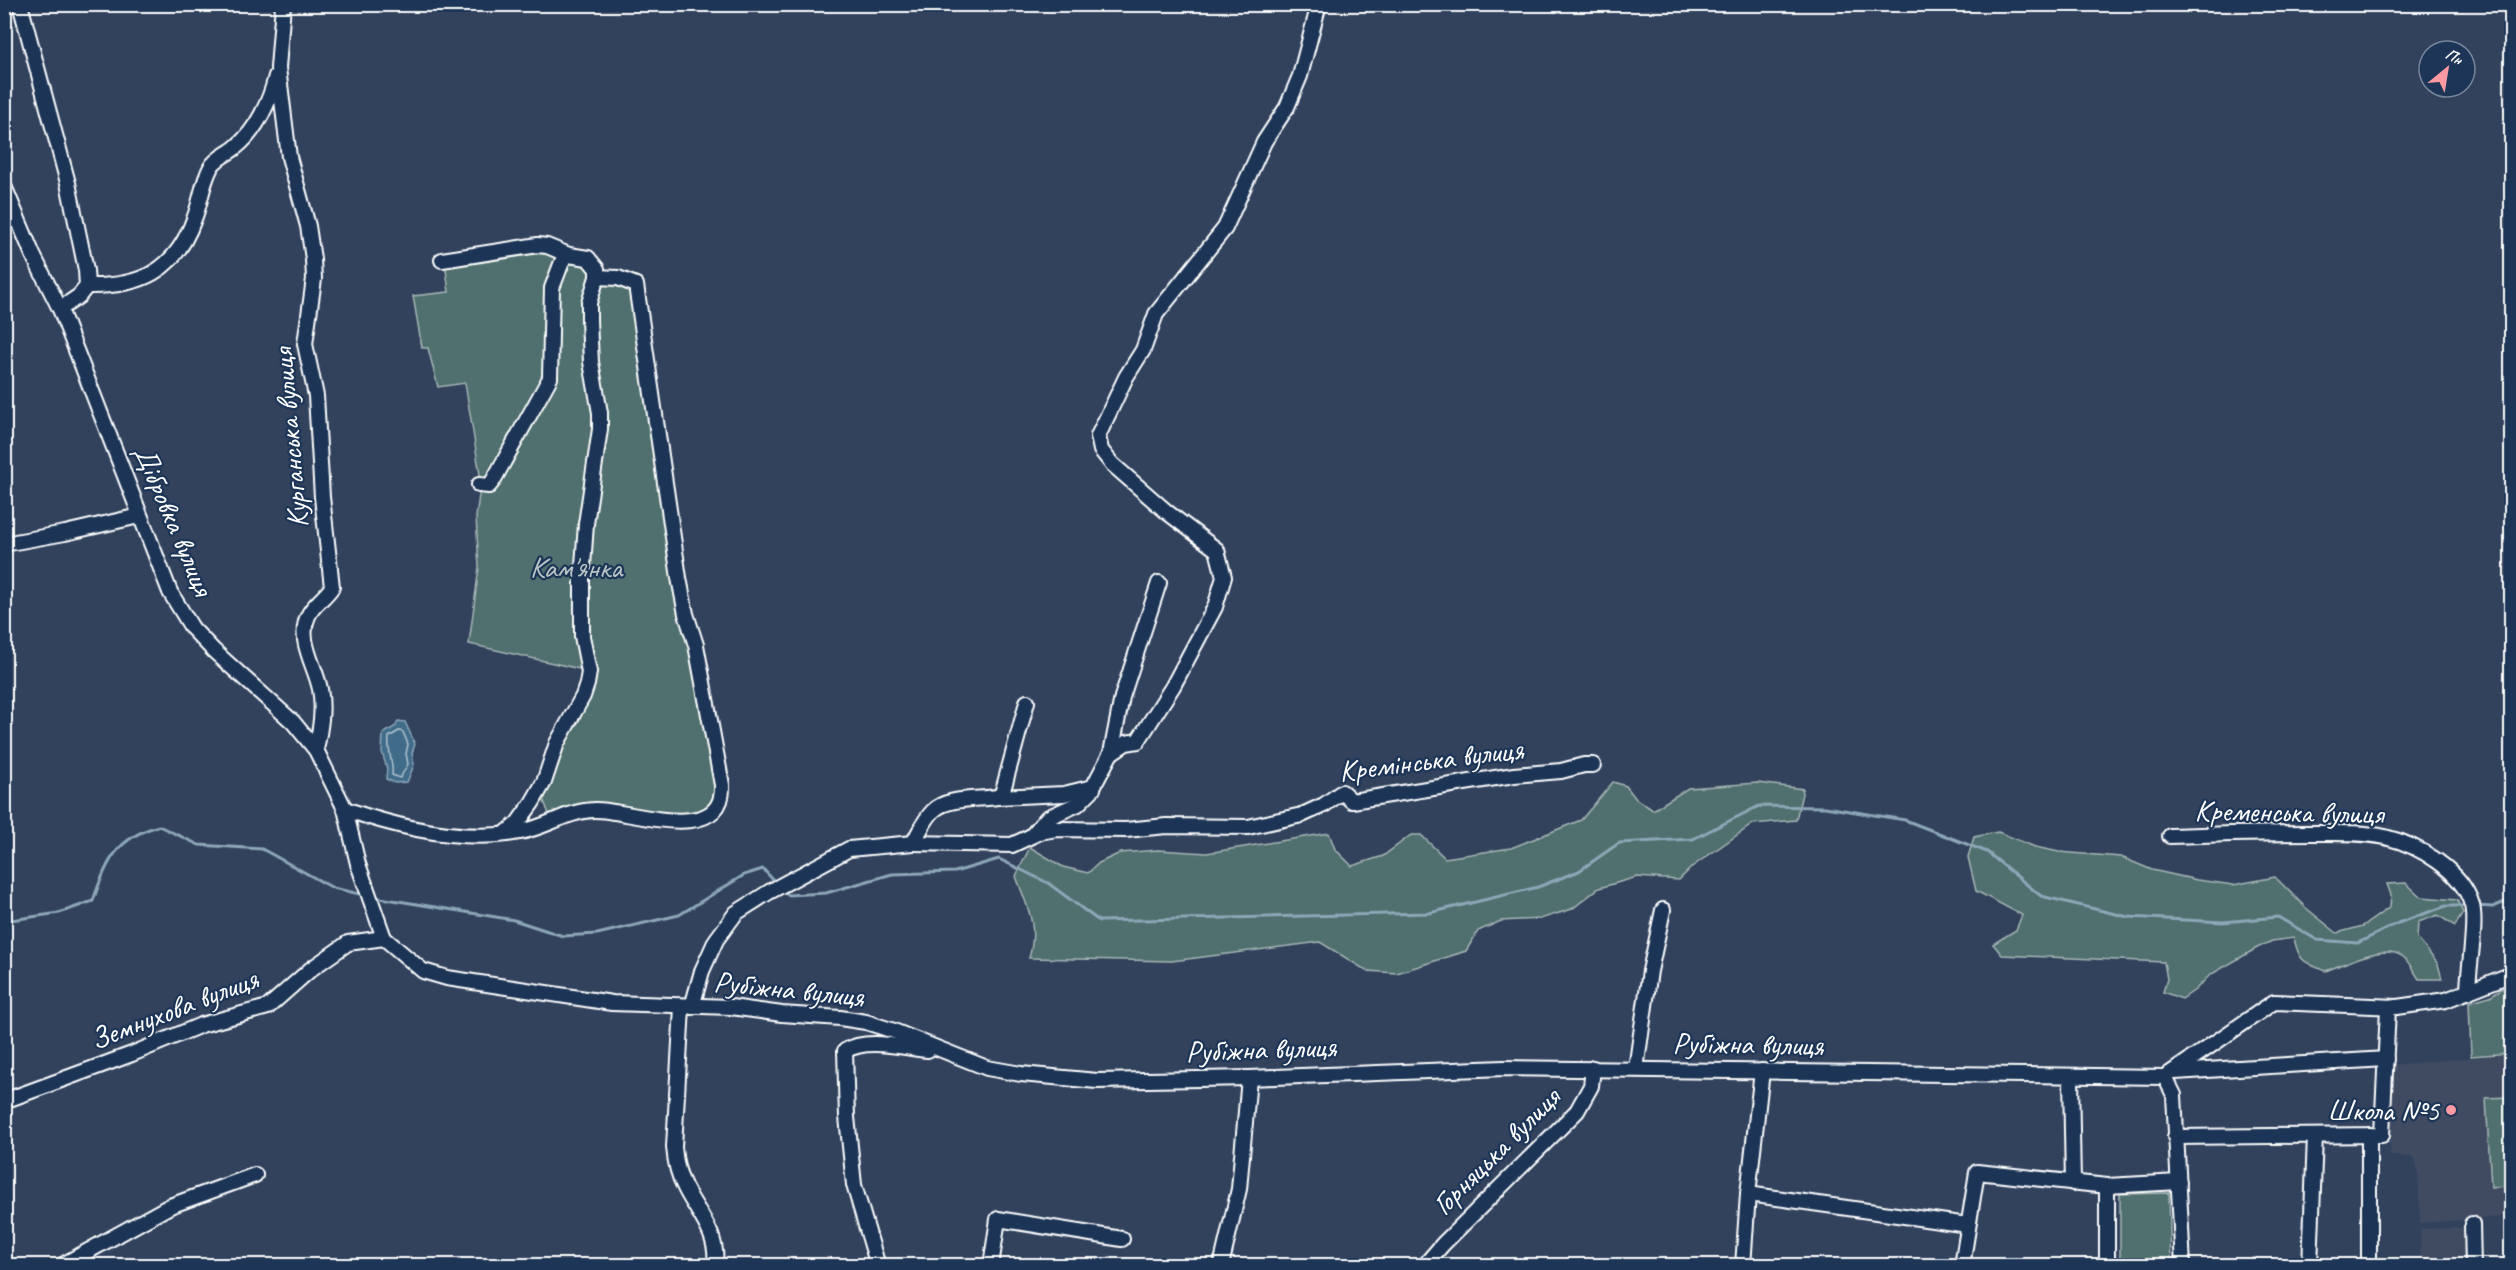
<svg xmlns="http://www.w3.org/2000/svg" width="2516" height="1270" font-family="Caveat,sans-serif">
	<rect width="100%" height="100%" fill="#32425d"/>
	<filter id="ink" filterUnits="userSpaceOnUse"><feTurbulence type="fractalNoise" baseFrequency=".0167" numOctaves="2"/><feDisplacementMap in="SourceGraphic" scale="12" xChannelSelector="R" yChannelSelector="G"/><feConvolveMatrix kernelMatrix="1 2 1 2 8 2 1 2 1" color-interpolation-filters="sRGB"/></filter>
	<g filter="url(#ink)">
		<polygon fill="#404b62" points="2511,1054 2511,1216 2477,1219 2477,1265 2421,1265 2420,1229 2463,1228 2466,1220 2420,1223 2418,1171 2414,1157 2390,1156 2392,1065"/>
		<g fill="#506f6e" stroke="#a8b7b6" stroke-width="1.5">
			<polygon points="540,246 591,264 633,286 718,776 715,803 699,814 654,817 549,814 542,796 552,767 590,689 584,670 469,644 479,567 476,517 481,481 465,383 438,387 428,348 422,348 413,296 449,292 445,262"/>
			<path d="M1613 782 1626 786 1636 799 1653 810 1688 788 1758 783 1803 789 1796 820 1753 824 1693 866 1679 880 1637 877 1599 888 1572 909 1540 919 1501 921 1478 931 1466 951 1397 973 1367 971 1320 942 1172 961 1029 958C1039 924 1027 908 1016 876L1030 847 1063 867 1088 873 1099 863 1120 853 1158 850 1207 853 1329 833 1335 849 1352 866 1383 856 1411 835H1421L1445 858 1511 848 1581 820Z"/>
			<path d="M1998 832 2035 847 2059 852 2121 857 2152 870 2197 880 2233 885 2275 877 2306 908 2337 933 2363 926 2390 907 2391 895 2387 884 2406 883 2421 897 2457 900 2463 913 2455 926 2438 915 2418 922 2417 938 2438 964 2442 979H2419C2414 972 2409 961 2402 956 2382 943 2344 965 2325 971 2304 962 2299 962 2294 938L2272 941 2257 948 2210 975 2195 990 2182 999 2163 992 2167 979 2164 962 2002 955 1993 944 2016 930 2022 915 1976 891 1968 857 1974 837Z"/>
			<polygon points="2511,983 2511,1053 2471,1056 2469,1002 2490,996"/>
			<polygon points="2511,1097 2511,1186 2491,1187 2486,1098"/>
			<polygon points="2169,1193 2171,1265 2120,1265 2120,1194"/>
		</g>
		<polygon fill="#416c89" stroke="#8da7b8" stroke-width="1.5" points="398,721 405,722 415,744 412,753 414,765 407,782 395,783 386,779 387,769 382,752 383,734 396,726"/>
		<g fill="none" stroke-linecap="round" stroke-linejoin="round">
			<path stroke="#b3c4d0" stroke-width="1.5" d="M399 731 403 732 408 744 406 754 408 764 400 778 392 775C394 763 387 752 389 737Z"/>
			<g stroke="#8da7b8" stroke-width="3">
				<polyline points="782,888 788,895 826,893 892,874 955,872 999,859 1048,883 1099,921 1429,913 1538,887 1579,871 1619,843 1693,839 1759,806 1825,807 1905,820 1987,852 2041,896 2128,917 2223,922 2278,917 2317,940 2358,943 2398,923 2446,906 2469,906"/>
				<polyline points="374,897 514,920 563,936 597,934 679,915 744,875 763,869 777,884"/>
				<polyline points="2475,906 2493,907 2512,899"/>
				<path d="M4 921 59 913 93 901C106 862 117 837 159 826L199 845 262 849 333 888 364 895"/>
			</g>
			<defs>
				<g id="minor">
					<polyline points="20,4 68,183 86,270 87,286 79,296 60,309"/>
					<path d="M283 4 278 68 289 157 308 226 313 259 314 279 305 344 316 396 322 497 332 587C325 598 313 604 308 616 297 640 315 665 320 689 324 709 320 730 316 750"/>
					<polyline points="4,186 33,255 60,309 170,592 192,628 214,651 293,722 316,750 345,809 358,864 384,938 423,971 447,978 612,1003 731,1007 782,1014 840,1018 866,1022 894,1031 987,1068 1021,1074 1097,1081 1249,1078 1504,1068 2165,1077 2174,1095 2183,1266"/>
					<polyline points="442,260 538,245 547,246 569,255 588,258 597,269 597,277 589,303 589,320 591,362 600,413 600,429 586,524 582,580 582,636 589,672 587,684 583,696 557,743 544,782 532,803 517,824 505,834"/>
					<path d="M87 286C140 287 175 272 194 219 201 202 202 183 211 167 217 157 228 154 236 147 257 130 270 101 276 76"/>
					<polyline points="479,485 489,486 493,481 550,378 552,288 565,254"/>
					<polyline points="4,544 65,533 139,516"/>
					<polyline points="1111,753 1126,743 1138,741 1173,686 1215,607 1224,577 1217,550 1167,512 1112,464 1101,450 1098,436 1126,377 1143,350 1156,314 1225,228 1264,142 1287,107 1300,76 1319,4"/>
					<polyline points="997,797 1064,794 1093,787 1111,753 1122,697 1159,583"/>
					<path d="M345 809C399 828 463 843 520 832 545 828 567 811 594 810 623 808 725 848 722 785L696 645 686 614 679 578 636 285 618 278 597 277"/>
					<polyline points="1033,834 1047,818 1078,804 1093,789"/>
					<path d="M2170 836C2217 834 2264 833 2312 833 2336 833 2362 832 2385 837 2418 845 2462 870 2472 905 2477 926 2468 968 2468 992"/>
					<polyline points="913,843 1012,845 1040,832 1056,829 1126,830 1166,826 1248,827 1302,815 1324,805 1342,792 1352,801 1514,775 1561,771 1584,765 1593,765"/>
					<path d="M682 1007 674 1147C675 1161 678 1175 685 1188 698 1214 719 1234 715 1266"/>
					<path d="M692 1007 702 971 716 940 736 913 769 892 849 849 913 843C919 833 924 820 933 811 946 797 978 800 997 797L1002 794 1027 702"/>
					<polyline points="1636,1069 1650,971 1663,910"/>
					<polyline points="2175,1072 2386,1059"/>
					<polyline points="2165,1077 2274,1002 2397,1007 2446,1000 2512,974"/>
					<polyline points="2071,1078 2073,1183"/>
					<polyline points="4,1101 132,1054 201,1025 268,1007 311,969 348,943 384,938"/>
					<polyline points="2175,1137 2382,1135 2388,1008"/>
					<polyline points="2107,1186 2107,1266"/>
					<polyline points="1748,1194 1968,1225"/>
					<polyline points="2472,1224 2473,1266"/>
					<polyline points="61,1266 170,1206 255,1175"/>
					<path d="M878 1266 854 1185 847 1117 845 1051C867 1037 904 1048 928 1050"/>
					<polyline points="991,1266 998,1219 1122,1239"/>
					<polyline points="1221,1266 1239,1189 1249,1078"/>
					<polyline points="1424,1266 1443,1244 1577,1111 1591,1086 1593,1068"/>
					<polyline points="1743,1266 1748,1194 1762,1071"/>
					<polyline points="1962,1266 1977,1172 2107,1186 2179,1182"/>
					<polyline points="2310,1266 2315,1136"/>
					<polyline points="2369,1266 2369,1135"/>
				</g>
			</defs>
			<use href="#minor" stroke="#fff" stroke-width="18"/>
			<use href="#minor" stroke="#1d3557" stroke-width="14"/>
		</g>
	</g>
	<circle fill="#ff9aa2" stroke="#1d3557" stroke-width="2" cx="2451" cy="1110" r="6"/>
	<g text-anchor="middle" stroke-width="4.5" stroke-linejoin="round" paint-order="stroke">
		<g font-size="30" fill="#fff" stroke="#1d3557">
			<text transform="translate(290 438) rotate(-95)" y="10">Курганська вулиця</text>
			<text transform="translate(174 520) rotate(67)" y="10">Дібровка вулиця</text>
			<text transform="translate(1431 760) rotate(-7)" y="10">Кремінська вулиця</text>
			<text transform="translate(2289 812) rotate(1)" y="10">Кременська вулиця</text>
			<text transform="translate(789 989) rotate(6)" y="10">Рубіжна вулиця</text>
			<text transform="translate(174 1009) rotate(-21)" y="10">Земнухова вулиця</text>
			<text transform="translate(1748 1044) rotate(1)" y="10">Рубіжна вулиця</text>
			<text transform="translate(1261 1049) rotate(-2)" y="10">Рубіжна вулиця</text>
			<text transform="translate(1496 1151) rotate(-45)" y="10">Горняцька вулиця</text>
		</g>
		<g font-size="30" fill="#b9c5c5" stroke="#1d3557">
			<text x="576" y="577">Кам'янка</text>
		</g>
		<g font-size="30" fill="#fff" stroke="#1d3557" text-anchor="end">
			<text x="2439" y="1120">Школа №5</text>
		</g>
	</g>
	<rect width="2516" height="1270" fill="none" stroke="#1d3557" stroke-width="24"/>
	<rect x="12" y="12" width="2492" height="1246" fill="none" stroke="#fff" stroke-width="2" filter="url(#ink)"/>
	<g transform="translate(2447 69) rotate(30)"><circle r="28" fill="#1d3557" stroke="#77869a" stroke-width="1.5"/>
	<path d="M0-4.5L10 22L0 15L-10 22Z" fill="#ff9aa2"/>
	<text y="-9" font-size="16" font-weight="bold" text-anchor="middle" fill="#ffffff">Пн</text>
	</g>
</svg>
